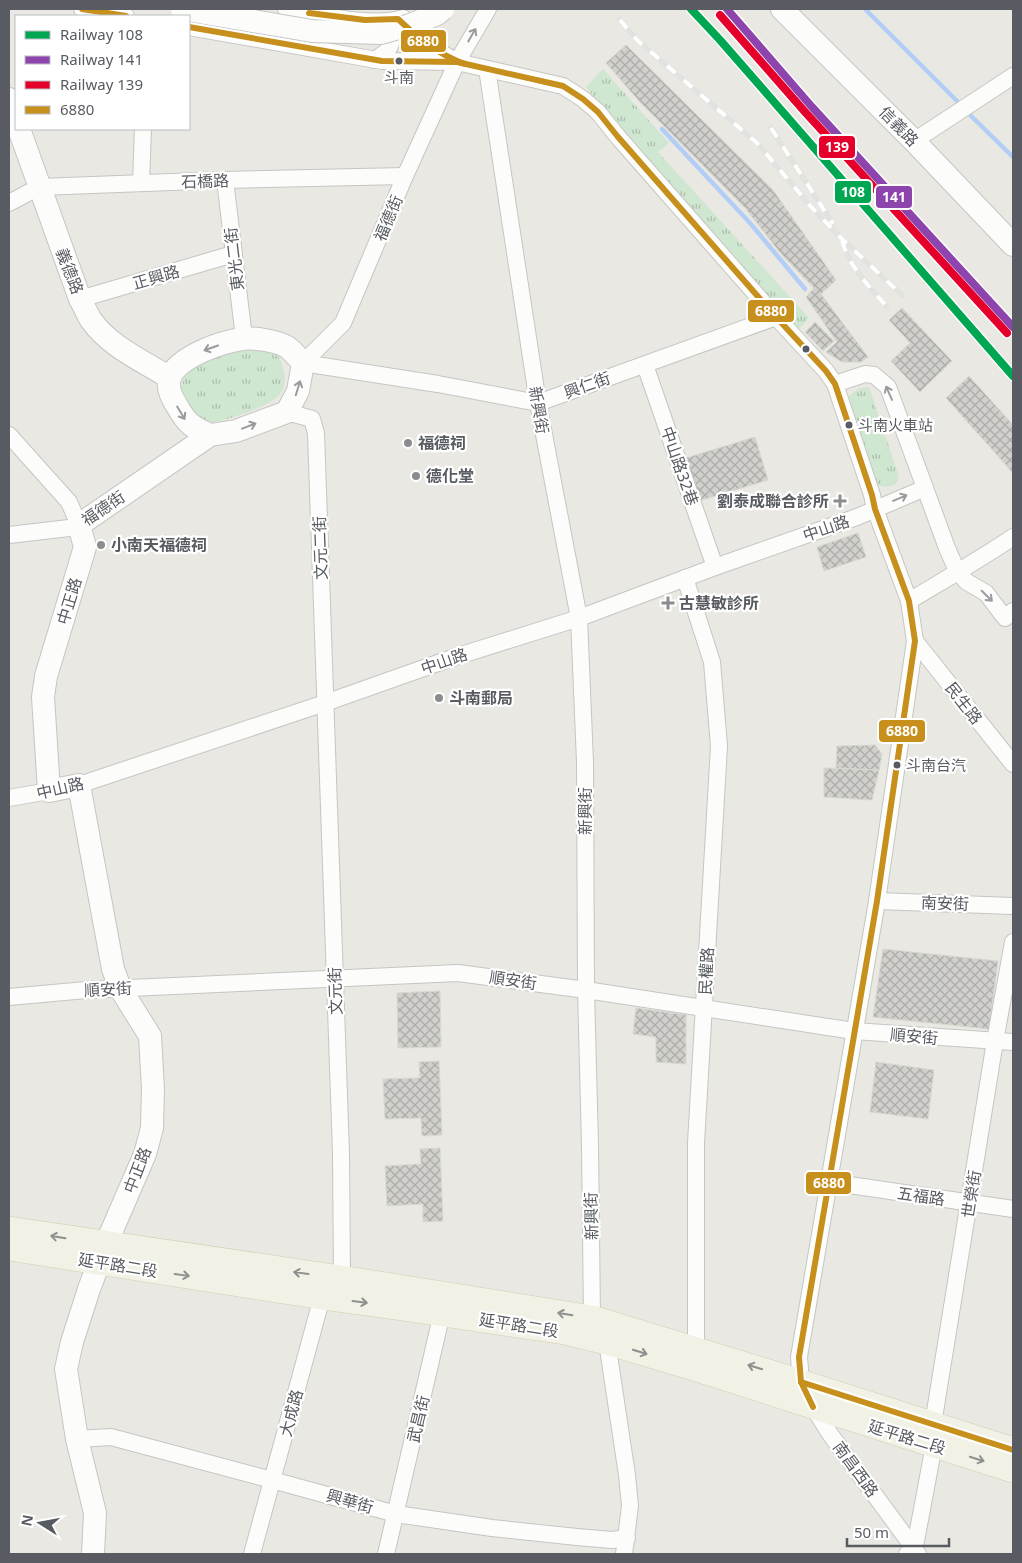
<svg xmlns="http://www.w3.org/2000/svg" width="1022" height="1563" font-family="'Noto Sans','Noto Sans TC',sans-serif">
	<defs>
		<pattern id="grass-tufts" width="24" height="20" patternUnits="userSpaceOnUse" patternTransform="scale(1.25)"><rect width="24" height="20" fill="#cfe6d0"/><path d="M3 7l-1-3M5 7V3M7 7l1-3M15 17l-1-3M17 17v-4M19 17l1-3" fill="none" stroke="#abbdac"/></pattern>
		<pattern id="building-cross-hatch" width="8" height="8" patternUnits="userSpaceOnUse" patternTransform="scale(1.25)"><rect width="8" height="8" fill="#d1d0cc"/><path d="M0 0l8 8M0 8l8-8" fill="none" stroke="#acaca9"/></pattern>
	</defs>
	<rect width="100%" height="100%" fill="#e9e8e2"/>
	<g fill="url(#grass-tufts)">
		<polygon points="603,69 669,143 658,152 809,318 798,330 586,87"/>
		<path d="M262 348 279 357C284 369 289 381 280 394 273 405 222 423 209 422 205 422 195 418 192 414 186 408 183 397 180 390L184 378 191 368 217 352Z"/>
		<polygon points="869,387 899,477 896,484 887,487 873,485 848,404 848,397 858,389"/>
	</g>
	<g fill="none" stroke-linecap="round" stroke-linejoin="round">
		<g stroke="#b3cef6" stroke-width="4.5">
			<polyline points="865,9 961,105"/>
			<polyline points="966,111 1013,157"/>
			<polyline points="662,129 750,223 805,289"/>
		</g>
	</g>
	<g fill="url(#building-cross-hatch)" stroke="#d8d8d2">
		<polygon points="626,45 773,190 836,280 821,294 868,357 861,362 842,362 826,352 837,342 806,297 814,288 782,255 745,208 640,102 606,63"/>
		<polygon points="902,308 952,361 920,392 891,361 910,343 889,320"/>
		<polygon points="815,322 834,341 823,351 805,332"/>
		<polygon points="969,376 1013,425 1013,473 946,398"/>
		<polygon points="755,437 768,480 699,501 686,458"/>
		<polygon points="858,533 866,557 824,571 817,547"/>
		<polygon points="875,745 882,754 879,770 836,768 837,746"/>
		<polygon points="824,768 879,770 872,800 824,797"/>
		<polygon points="883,949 998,961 989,1029 873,1017"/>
		<polygon points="440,991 441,1047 398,1048 397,993"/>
		<polygon points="636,1008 686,1015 686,1064 656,1062 656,1037 633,1034"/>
		<polygon points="439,1061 442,1135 422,1136 421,1118 385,1119 383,1079 420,1078 419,1062"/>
		<polygon points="876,1062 934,1070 928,1119 870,1112"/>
		<polygon points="440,1148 443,1221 423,1222 423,1204 387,1206 385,1166 421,1164 420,1149"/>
	</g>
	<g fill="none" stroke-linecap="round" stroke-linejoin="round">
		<defs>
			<g id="street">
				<polyline points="82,9 126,16"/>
				<path d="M286 9C316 14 375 28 403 18"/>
				<polyline points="399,21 417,38 457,62 563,86 583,99 598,112 618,137 776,317 826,371 835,384 872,495 875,509 909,601 915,641 877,901 799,1357 801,1382 813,1407 830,1434 918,1554"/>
				<polyline points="189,27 382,61 457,62"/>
				<path d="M374 60C391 50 394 46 390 26L385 23"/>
				<polyline points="487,69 538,403 579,618 585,762 586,990 590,1145 592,1318 607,1342 627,1475 630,1506 624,1554"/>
				<polyline points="914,141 1013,76"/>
				<polyline points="225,180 244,338"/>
				<polyline points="141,183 143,129"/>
				<polyline points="9,203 39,187 225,180 405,176"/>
				<polyline points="80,299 233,254"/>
				<polyline points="303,363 438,384 538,403 776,317"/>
				<polyline points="303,363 343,323 405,176 457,62 488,9"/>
				<polyline points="645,365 715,567"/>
				<polyline points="835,384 865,374 874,375 888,387 947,548 957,571 967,582 986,593 1005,618 1013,611"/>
				<polyline points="9,435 69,502 79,525 69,528 9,535"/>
				<polyline points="685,578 712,662 719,746 696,1143 696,1349 692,1358"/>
				<path d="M909 601C944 580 979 560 1013 537"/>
				<polyline points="915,641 1013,764"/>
				<polyline points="79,785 325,703 455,657 579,618 715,567 857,517 925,488"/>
				<polyline points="9,798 49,791"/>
				<polyline points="877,901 1013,906"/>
				<polyline points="9,997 86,990 458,973 586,990 854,1031 1013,1042"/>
				<polyline points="829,1182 1013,1209"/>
				<polyline points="77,1439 111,1437 272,1480 396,1514 492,1528 577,1537 612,1540 627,1538"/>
				<polyline points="252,1554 322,1297 342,1278 341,1153 316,433 312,419 287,412"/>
				<polyline points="386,1554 442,1313 449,1309"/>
				<polyline points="907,1554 913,1548 916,1541 934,1445 933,1424 995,1041 1013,942"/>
			</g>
			<g id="secondary">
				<polyline points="782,9 914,141 1013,245"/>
				<polyline points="9,99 16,121"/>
				<path d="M19 129 80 299C84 306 87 314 91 320 110 347 143 361 170 378"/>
				<path d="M93 1554 95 1513 77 1439 66 1369 72 1342 89 1289 106 1244 145 1154 152 1128 153 1089 150 1036 120 988 113 969 79 785 49 791 43 697 46 676 85 547 79 525 210 435 236 431 287 412 298 391 303 363C298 358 293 351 287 347 278 341 252 337 242 339 221 342 180 356 170 377 166 387 172 398 177 406 187 424 192 427 210 435"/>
			</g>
			<g id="primary">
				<polyline points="9,1229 354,1280 592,1318 775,1374 1013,1450"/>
				<polyline points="9,1248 322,1297 411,1309 565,1332 607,1342 697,1369 1013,1470"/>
			</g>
		</defs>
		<use href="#street" stroke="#c5c6c4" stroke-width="18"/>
		<use href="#secondary" stroke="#c5c5c5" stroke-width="24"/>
		<use href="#primary" stroke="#d2ceaf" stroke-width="26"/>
		<use href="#street" stroke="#fcfcfb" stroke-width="16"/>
		<use href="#secondary" stroke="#fcfcfb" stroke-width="22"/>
		<use href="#primary" stroke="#f2f1e5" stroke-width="25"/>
		<defs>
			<g id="rail">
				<polyline points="620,20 637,40 757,143 813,209 842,239 902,295"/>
				<polyline points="771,128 833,224"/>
				<path d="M842 241C850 268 869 286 887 307"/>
			</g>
		</defs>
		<use href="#rail" stroke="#e2e2e1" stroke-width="5.5"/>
		<use href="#rail" stroke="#fff" stroke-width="4" stroke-dasharray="11" stroke-linecap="butt"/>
		<defs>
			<polyline id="secondary-bridge" points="182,9 312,31 381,33 410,25 437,14 443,9"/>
		</defs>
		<use href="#secondary-bridge" stroke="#c5c5c5" stroke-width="24" stroke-linecap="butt"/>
		<use href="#secondary-bridge" stroke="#fcfcfb" stroke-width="22"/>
		<defs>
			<g id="bus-1">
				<polyline points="82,9 126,16"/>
				<path d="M309 13 365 20 398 19C418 38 439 55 465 64"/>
				<polyline points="189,27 382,61 457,62 563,86 583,99 598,112 618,137 776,317 826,371 835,384 872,495 875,509 909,601 915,641 877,901 799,1357 801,1382 813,1407"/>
				<polyline points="801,1382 1013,1450"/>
			</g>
		</defs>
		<use href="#bus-1" stroke="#fff" stroke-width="10"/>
		<use href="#bus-1" stroke="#c7901d" stroke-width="6"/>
		<defs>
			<polyline id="rail-1" points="691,9 720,40 1013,376"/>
			<polyline id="rail-2" points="727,9 812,107 1013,327"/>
			<polyline id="rail-3" points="720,15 806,113 1007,333"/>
		</defs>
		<use href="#rail-1" stroke="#fff" stroke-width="11"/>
		<use href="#rail-2" stroke="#fff" stroke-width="11"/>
		<use href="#rail-3" stroke="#fff" stroke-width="11"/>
		<use href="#rail-1" stroke="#00a651" stroke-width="8"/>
		<use href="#rail-2" stroke="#8e44ad" stroke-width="8"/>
		<use href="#rail-3" stroke="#e4002b" stroke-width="8"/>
	</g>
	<defs><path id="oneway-shaft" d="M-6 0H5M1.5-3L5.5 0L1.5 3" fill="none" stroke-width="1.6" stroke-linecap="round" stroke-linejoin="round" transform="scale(1.25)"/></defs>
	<g stroke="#9a9b9f">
		<use href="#oneway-shaft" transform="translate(472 35) rotate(-60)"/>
		<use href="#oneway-shaft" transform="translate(211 348) rotate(161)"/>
		<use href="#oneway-shaft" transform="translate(298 388) rotate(-73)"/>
		<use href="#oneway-shaft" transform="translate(889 393) rotate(-114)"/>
		<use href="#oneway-shaft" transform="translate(181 413) rotate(59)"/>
		<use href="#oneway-shaft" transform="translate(249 426) rotate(-21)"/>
		<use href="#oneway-shaft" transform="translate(900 498) rotate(-23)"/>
		<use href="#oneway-shaft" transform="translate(987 596) rotate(45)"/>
	</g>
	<g stroke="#8e908f">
		<use href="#oneway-shaft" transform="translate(58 1237) rotate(-171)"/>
		<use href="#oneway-shaft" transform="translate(301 1273) rotate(-172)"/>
		<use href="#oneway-shaft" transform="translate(182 1275) rotate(8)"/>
		<use href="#oneway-shaft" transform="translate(360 1302) rotate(7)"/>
		<use href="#oneway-shaft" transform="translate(565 1314) rotate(-171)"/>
		<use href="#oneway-shaft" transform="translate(640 1352) rotate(17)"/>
		<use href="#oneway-shaft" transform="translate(755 1367) rotate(-163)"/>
		<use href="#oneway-shaft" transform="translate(977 1459) rotate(18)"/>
	</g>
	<g fill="#585b61" stroke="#fff" stroke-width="2">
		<circle cx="399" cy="61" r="4.5"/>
		<circle cx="806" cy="349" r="4.5"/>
		<circle cx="849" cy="425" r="4.5"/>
		<circle cx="897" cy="765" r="4.5"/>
	</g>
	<g fill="#8b8c8e" stroke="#fff" stroke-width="2">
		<circle cx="408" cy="443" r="5"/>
		<circle cx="416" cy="476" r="5"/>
		<path d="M837.5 493.5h5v5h5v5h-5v5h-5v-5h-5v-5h5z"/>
		<circle cx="101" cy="545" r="5"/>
		<path d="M665.5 595.5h5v5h5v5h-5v5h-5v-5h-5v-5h5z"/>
		<circle cx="439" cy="698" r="5"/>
	</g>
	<g text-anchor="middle" stroke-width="4.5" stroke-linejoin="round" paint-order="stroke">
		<g font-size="15" fill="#585b61" stroke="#fff" text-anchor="start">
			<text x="399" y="83" text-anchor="middle">斗南</text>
			<text x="858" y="431">斗南火車站</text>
			<text x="906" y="771">斗南台汽</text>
		</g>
		<g font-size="16" fill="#585b61" stroke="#fff">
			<text transform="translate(899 126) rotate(46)" y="6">信義路</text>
			<text transform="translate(205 181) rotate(-2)" y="6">石橋路</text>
			<text transform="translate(388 218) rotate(-67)" y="6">福德街</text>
			<text transform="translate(234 259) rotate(-97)" y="6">東光二街</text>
			<text transform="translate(70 271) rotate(69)" y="6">義德路</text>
			<text transform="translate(156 277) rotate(-16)" y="6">正興路</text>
			<text transform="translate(587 385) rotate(-20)" y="6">興仁街</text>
			<text transform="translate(539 410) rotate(80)" y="6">新興街</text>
			<text transform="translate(680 466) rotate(71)" y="6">中山路32巷</text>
			<text transform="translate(103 508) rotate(-34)" y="6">福德街</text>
			<text transform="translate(826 528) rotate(-19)" y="6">中山路</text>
			<text transform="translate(320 548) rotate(-92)" y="6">文元二街</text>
			<text transform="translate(69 601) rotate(-73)" y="6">中正路</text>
			<text transform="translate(444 661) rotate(-19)" y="6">中山路</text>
			<text transform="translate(964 703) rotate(52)" y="6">民生路</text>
			<text transform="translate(60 788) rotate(-13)" y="6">中山路</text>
			<text transform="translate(585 811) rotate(-90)" y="6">新興街</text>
			<text transform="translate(945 903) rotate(2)" y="6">南安街</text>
			<text transform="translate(706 971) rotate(-87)" y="6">民權路</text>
			<text transform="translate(513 980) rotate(8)" y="6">順安街</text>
			<text transform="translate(108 989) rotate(-3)" y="6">順安街</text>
			<text transform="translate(335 991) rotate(-92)" y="6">文元街</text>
			<text transform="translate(914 1036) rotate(5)" y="6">順安街</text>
			<text transform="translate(137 1170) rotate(-69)" y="6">中正路</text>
			<text transform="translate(971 1194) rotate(-81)" y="6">世榮街</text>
			<text transform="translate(921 1196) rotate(8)" y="6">五福路</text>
			<text transform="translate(591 1216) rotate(-91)" y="6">新興街</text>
			<text transform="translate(118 1265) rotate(9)" y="6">延平路二段</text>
			<text transform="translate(519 1325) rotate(9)" y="6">延平路二段</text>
			<text transform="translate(291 1413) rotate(-75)" y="6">大成路</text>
			<text transform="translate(418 1419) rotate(-77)" y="6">武昌街</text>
			<text transform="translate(907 1437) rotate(17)" y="6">延平路二段</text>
			<text transform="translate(856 1469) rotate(54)" y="6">南昌西路</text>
			<text transform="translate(350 1501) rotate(16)" y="6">興華街</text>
		</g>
		<g font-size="16" font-weight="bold" fill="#585b61" stroke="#fff" text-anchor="start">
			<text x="418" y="449">福德祠</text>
			<text x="426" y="482">德化堂</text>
			<text x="829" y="507" text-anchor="end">劉泰成聯合診所</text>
			<text x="111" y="551">小南天福德祠</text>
			<text x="679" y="609">古慧敏診所</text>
			<text x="449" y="704">斗南郵局</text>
		</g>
	</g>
	<g stroke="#fff" stroke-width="2">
		<rect x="400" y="29" width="47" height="24" rx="5" fill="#c7901d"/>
		<rect x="818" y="135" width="38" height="24" rx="5" fill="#e4002b"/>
		<rect x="834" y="180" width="38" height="24" rx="5" fill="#00a651"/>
		<rect x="875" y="185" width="38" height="24" rx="5" fill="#8e44ad"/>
		<rect x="747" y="299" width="48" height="24" rx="5" fill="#c7901d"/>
		<rect x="878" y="719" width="48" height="24" rx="5" fill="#c7901d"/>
		<rect x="805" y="1171" width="47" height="24" rx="5" fill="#c7901d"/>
	</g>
	<g font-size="14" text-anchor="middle" font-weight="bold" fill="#fff">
		<text x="423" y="46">6880</text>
		<text x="837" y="152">139</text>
		<text x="853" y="197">108</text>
		<text x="894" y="202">141</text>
		<text x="771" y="316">6880</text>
		<text x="902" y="736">6880</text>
		<text x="829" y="1188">6880</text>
	</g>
	<rect width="1022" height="1563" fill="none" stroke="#585b61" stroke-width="20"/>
	<rect x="15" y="15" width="175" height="115" fill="#ffffff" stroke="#bcbdc0"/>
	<rect x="25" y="31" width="25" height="8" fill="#00a651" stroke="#bcbdc0"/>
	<text x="60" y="40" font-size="15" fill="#585b61">Railway 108</text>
	<rect x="25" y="56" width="25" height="8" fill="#8e44ad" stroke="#bcbdc0"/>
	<text x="60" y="65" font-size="15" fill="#585b61">Railway 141</text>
	<rect x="25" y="81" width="25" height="8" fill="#e4002b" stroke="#bcbdc0"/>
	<text x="60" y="90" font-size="15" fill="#585b61">Railway 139</text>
	<rect x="25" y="106" width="25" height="8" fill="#c7901d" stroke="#bcbdc0"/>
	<text x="60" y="115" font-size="15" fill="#585b61">6880</text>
	<g transform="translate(40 1523) rotate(281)" stroke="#ffffff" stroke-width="4" paint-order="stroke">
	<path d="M0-4L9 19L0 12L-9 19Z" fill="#585b61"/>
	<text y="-8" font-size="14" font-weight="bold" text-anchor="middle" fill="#585b61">N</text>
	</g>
	<path d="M847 1538v8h102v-8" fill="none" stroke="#585b61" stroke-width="2.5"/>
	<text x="854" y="1538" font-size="15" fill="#585b61" stroke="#ffffff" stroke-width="4" paint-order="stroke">50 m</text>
</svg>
